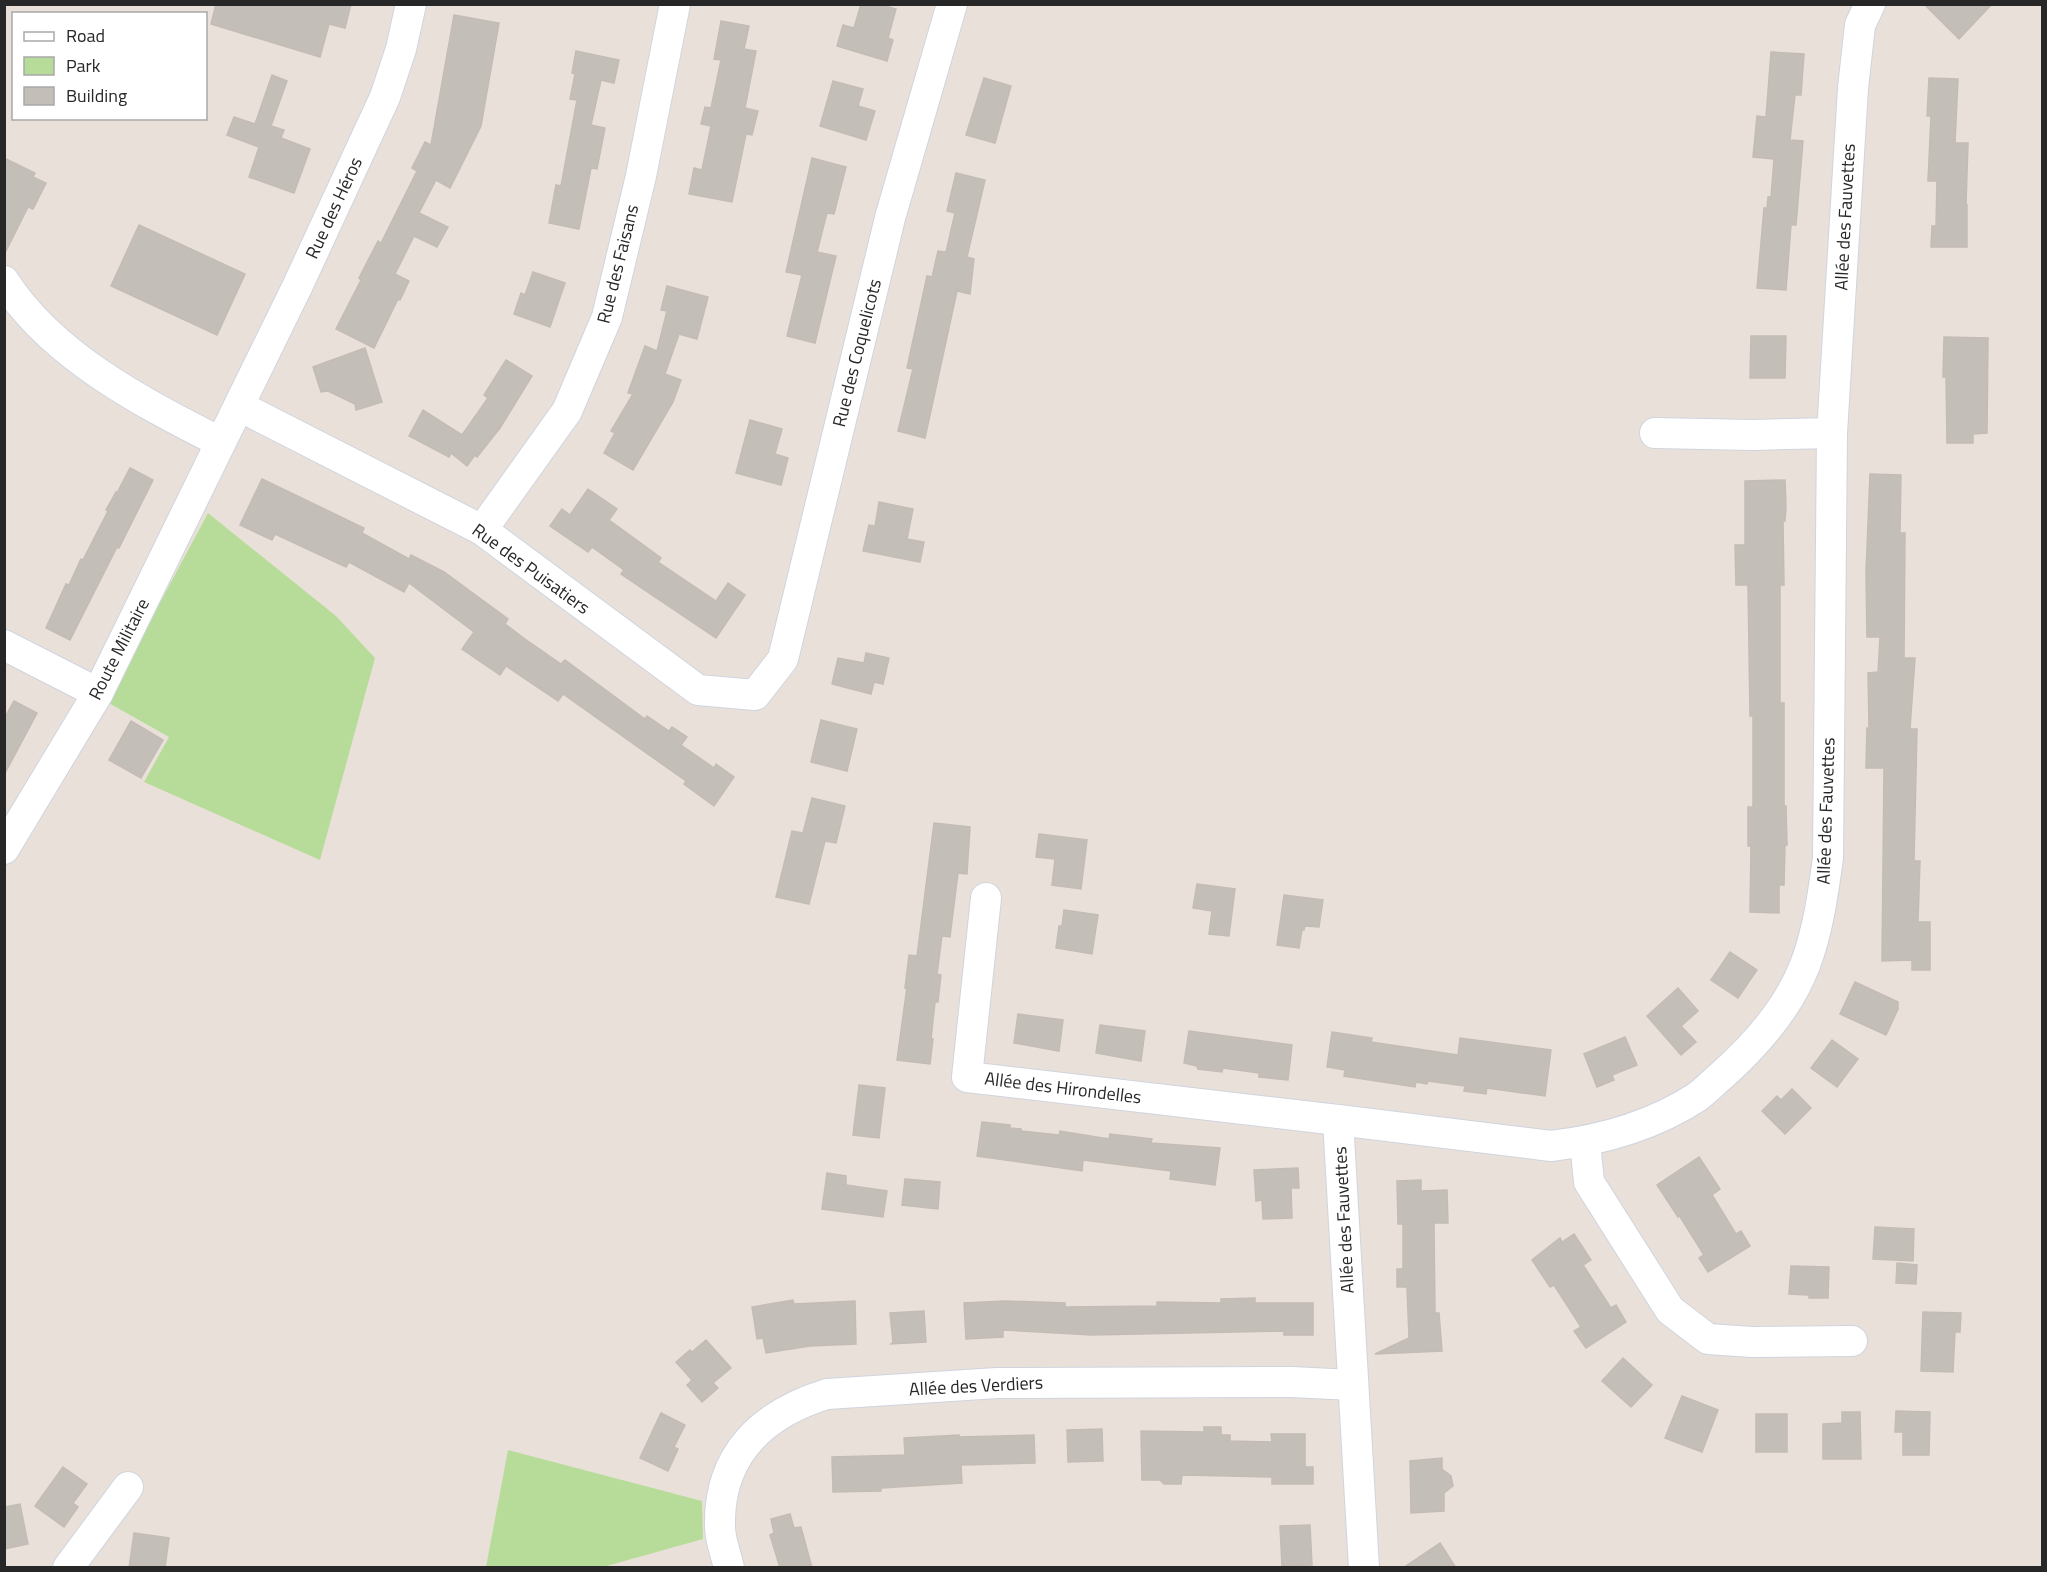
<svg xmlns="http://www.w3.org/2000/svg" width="2047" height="1572" font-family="'Titillium Web',sans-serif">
	<rect width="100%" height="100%" fill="#e9e1d9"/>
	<g fill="#b7dc99">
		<polygon points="208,513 336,616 375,658 320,860 144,782 169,737 107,702"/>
		<polygon points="508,1450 702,1501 703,1539 603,1567 486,1567"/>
	</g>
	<g fill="#c4beb9" stroke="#c4bcb4" stroke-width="1.5">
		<polygon points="216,4 351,4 345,28 329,24 320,57 211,24"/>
		<polygon points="861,4 878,4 896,9 888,38 893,40 887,61 837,46 843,25 854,28"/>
		<polygon points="1924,4 1992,4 1959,39"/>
		<polygon points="454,15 499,23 481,126 450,188 436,180 419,213 448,227 437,247 414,236 395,274 409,281 400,300 398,299 374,348 336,329 361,280 359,278 378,241 381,243 417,171 412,168 425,142 431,145"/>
		<polygon points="721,21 749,26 744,49 756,51 745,108 758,111 752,135 746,134 732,202 689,194 694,168 702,170 711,126 701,124 705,107 711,108 721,60 714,59"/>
		<polygon points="576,51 619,60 614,83 601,80 591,125 605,128 597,169 591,168 579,229 549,223 556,185 561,186 577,100 570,99 575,74 572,73"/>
		<polygon points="1771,52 1804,54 1801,95 1795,95 1790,140 1803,141 1796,225 1791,225 1786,290 1757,288 1764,208 1767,208 1768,197 1771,197 1774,159 1753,157 1757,116 1766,117"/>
		<polygon points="272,75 287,81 271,126 284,130 281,138 310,149 294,193 249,177 259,147 227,135 234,117 255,124"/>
		<polygon points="984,78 1011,86 995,143 966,135"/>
		<polygon points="1929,78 1958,79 1955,143 1968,143 1966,205 1967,205 1967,247 1931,247 1932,226 1936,226 1937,181 1928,181 1931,116 1927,116"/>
		<polygon points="833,81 863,89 858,106 875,111 866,140 820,126"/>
		<polygon points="4,158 35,173 33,177 46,183 33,209 28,207 4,255"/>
		<polygon points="812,158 846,167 834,214 827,213 817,252 836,256 815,343 787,336 802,275 786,272"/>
		<polygon points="956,173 985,180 967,257 974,259 970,294 957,291 925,438 898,431 913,369 907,368 927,276 932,277 938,251 946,252 955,213 947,211"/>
		<polygon points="139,225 245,274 217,335 111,286"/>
		<polygon points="533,272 565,283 550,327 514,314 521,293 525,295"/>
		<polygon points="667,286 708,297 697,339 679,334 665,374 681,380 673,402 633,470 604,453 615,433 611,431 633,394 628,393 645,346 657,351 667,311 661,310"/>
		<polygon points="1751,336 1786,336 1785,378 1750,378"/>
		<polygon points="1944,337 1988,338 1987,433 1973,434 1973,443 1947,443 1946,377 1943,377"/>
		<polygon points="365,348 382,402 356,410 355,404 328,391 321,392 313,367"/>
		<polygon points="506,360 532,376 500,428 477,457 475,455 467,466 451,453 449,457 409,436 423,410 462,435 488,398 484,395"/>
		<polygon points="750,420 782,429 775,454 788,458 781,485 736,473"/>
		<polygon points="130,468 153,480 119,548 117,547 70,640 46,628 66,584 69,585 81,559 83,560 108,511 106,510 116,492 117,493"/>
		<polygon points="1870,474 1901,475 1900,533 1905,533 1904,658 1915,658 1910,729 1917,729 1914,861 1920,861 1918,922 1930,922 1930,970 1912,970 1912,960 1882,961 1884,768 1866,768 1867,728 1869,728 1868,673 1878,672 1880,637 1867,637 1866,572"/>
		<polygon points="262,479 364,528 362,533 409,559 411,555 444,572 508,619 505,624 525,639 561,664 565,660 645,719 647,716 669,731 672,727 687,737 681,745 714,768 716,764 734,777 714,806 684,784 686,781 563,694 558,701 506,666 500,675 462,649 474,632 409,583 404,592 349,562 346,567 275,534 272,540 240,525"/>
		<polygon points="1785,480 1786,507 1785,521 1783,521 1784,585 1780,585 1780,703 1784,703 1784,806 1786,806 1787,845 1785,845 1784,885 1779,885 1779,913 1750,912 1751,846 1748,846 1748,807 1753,807 1753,716 1750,716 1748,585 1736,585 1735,545 1745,545 1745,481"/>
		<polygon points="588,489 617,509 609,520 661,558 658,562 716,601 728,583 745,595 716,638 621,574 624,570 592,547 588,552 550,526 562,509 570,515"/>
		<polygon points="879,502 913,509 907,539 924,542 920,562 863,551 869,525 875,526"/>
		<polygon points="866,653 889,658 883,684 874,682 871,694 832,684 838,658 864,663"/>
		<polygon points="14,701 37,713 4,775 4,719"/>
		<polygon points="821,720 857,729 847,771 811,762"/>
		<polygon points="131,721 163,740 141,778 109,760"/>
		<polygon points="812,798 845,806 836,843 825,841 809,904 776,897 792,831 803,833"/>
		<polygon points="934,823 970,827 967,874 958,873 950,937 942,936 937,974 941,975 938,1002 935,1002 931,1039 933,1039 930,1064 897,1060 907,987 905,988 909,955 917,956"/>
		<polygon points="1039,834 1087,840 1081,889 1052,885 1055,859 1036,857"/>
		<polygon points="1197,884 1235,889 1229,936 1209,934 1212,911 1193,908"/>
		<polygon points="1284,895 1323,900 1319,927 1305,926 1304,930 1302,930 1299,948 1277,945"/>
		<polygon points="1064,910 1098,915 1092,954 1056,948 1059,926 1062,926"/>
		<polygon points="1730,952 1757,970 1738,998 1711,980"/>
		<polygon points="1855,982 1898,1002 1898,1009 1886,1035 1840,1014"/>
		<polygon points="1678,988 1698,1011 1681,1026 1696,1042 1681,1055 1647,1016"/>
		<polygon points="1018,1014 1063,1020 1059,1051 1014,1043"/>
		<polygon points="1100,1025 1145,1031 1141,1061 1096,1053"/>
		<polygon points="1189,1031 1292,1045 1288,1080 1259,1077 1259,1073 1223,1068 1222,1072 1198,1069 1197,1066 1184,1063"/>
		<polygon points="1332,1032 1372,1038 1371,1042 1458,1055 1460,1038 1551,1050 1545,1096 1487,1088 1486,1094 1464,1091 1465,1086 1428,1081 1427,1084 1416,1082 1415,1087 1344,1076 1345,1070 1327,1067"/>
		<polygon points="1625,1037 1637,1065 1612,1075 1614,1080 1597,1087 1584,1054"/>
		<polygon points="1832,1040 1858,1059 1837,1087 1811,1068"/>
		<polygon points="859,1085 885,1088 879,1138 853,1135"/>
		<polygon points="1792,1089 1811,1108 1785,1134 1762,1111 1777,1096 1781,1100"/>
		<polygon points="982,1122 1010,1125 1010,1128 1021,1129 1021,1131 1059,1135 1060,1131 1109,1139 1110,1134 1152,1139 1151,1143 1220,1148 1215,1185 1170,1179 1171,1171 1083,1160 1082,1171 977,1156"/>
		<polygon points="1699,1157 1720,1189 1712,1195 1736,1234 1741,1231 1750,1246 1708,1272 1699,1258 1704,1255 1679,1215 1678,1217 1657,1185"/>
		<polygon points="1298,1168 1299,1188 1291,1188 1292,1218 1263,1219 1262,1200 1256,1201 1254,1170"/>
		<polygon points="827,1173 846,1176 846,1185 887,1191 883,1217 822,1209"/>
		<polygon points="905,1179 940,1182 938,1209 902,1205"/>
		<polygon points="1421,1180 1421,1191 1447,1190 1448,1223 1434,1223 1435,1313 1439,1313 1442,1351 1375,1354 1409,1338 1407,1287 1397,1287 1397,1269 1403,1269 1403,1224 1398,1224 1397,1181"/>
		<polygon points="1875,1227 1914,1229 1913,1261 1873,1259"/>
		<polygon points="1574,1234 1591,1260 1583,1265 1611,1308 1616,1305 1626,1322 1586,1348 1574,1331 1581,1327 1554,1285 1550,1287 1532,1260 1560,1238 1562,1242"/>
		<polygon points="1897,1263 1917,1265 1916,1284 1896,1283"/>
		<polygon points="1791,1266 1829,1267 1828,1298 1809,1298 1809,1295 1789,1294"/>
		<polygon points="1255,1298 1255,1303 1313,1303 1313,1335 1284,1335 1284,1331 1092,1335 1003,1330 1003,1337 966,1339 964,1303 1005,1301 1065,1303 1065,1307 1157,1306 1157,1302 1221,1303 1221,1299"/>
		<polygon points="793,1300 794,1304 855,1301 856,1344 810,1346 766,1353 763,1338 757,1339 752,1307"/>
		<polygon points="924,1311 926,1342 891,1344 893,1342 890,1313"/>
		<polygon points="1923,1312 1961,1313 1960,1332 1955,1332 1953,1372 1921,1371"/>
		<polygon points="706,1340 731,1368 713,1383 718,1388 702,1402 687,1385 692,1380 676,1362 690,1350 692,1352"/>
		<polygon points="1623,1358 1652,1385 1631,1407 1602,1381"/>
		<polygon points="1682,1396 1718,1410 1702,1452 1665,1438"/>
		<polygon points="1896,1411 1930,1412 1929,1455 1903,1455 1903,1432 1895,1432"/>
		<polygon points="1842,1412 1860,1412 1861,1459 1823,1459 1823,1424 1842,1423"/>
		<polygon points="661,1413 685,1425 674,1447 678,1449 668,1471 640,1458"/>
		<rect x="1756" y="1414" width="31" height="38"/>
		<polygon points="1204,1427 1221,1427 1221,1435 1230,1435 1230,1441 1272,1442 1271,1434 1305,1434 1305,1467 1313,1467 1313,1484 1272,1484 1272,1477 1182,1475 1181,1484 1164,1484 1160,1480 1142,1480 1141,1431 1204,1432"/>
		<polygon points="1102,1429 1103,1461 1068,1462 1067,1430"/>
		<polygon points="959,1435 959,1437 1034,1435 1035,1463 961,1465 962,1483 881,1488 881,1491 833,1492 832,1457 905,1455 904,1438"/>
		<polygon points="1442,1458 1442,1469 1451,1476 1453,1486 1444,1493 1444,1511 1411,1513 1410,1461"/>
		<polygon points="63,1467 87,1484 73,1503 78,1507 64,1527 35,1506"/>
		<polygon points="20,1504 28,1544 4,1549 4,1507"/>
		<polygon points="790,1514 794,1528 801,1527 812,1568 780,1568 770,1535 774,1533 771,1519"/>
		<polygon points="1310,1525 1312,1565 1282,1566 1280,1526"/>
		<polygon points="134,1533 169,1538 165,1568 129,1568"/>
		<polygon points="1440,1543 1456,1568 1403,1568"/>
	</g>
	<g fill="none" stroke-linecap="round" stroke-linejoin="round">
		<defs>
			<g id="minor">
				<path d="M4 281C52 356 143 403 220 442"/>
				<polyline points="239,406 482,530 698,690 755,695 783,659 890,218 952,4"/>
				<polyline points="1655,433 1753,435 1832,433"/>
				<polyline points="482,530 567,411 607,317 641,176 675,4"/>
				<polyline points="4,645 98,693"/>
				<polyline points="4,849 98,693 297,287 385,97 401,49 411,4"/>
				<polyline points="986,898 967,1077 1338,1120"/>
				<polyline points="1585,1142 1589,1182 1670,1310 1708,1339 1752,1342 1852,1341"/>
				<polyline points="68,1568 128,1487"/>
				<path d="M729 1568C726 1554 720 1540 720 1527 718 1455 762 1414 827 1394L997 1383 1291 1382 1353 1385"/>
				<path d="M1364 1568 1338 1120 1551 1146C1601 1140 1654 1125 1697 1097 1705 1091 1713 1083 1721 1076 1756 1045 1788 1009 1805 965 1818 931 1823 894 1828 858L1832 433 1853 88 1860 25 1870 4"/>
			</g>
		</defs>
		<use href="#minor" stroke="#cfd4df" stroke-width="32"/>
		<use href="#minor" stroke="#fff" stroke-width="30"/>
	</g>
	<g text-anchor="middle" stroke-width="4.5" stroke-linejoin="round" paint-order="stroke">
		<g font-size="18" fill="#272727" stroke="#fff">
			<text transform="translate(334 208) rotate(-65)" y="6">Rue des Héros</text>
			<text transform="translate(1845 217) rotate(-87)" y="6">Allée des Fauvettes</text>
			<text transform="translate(618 264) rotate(-76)" y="6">Rue des Faisans</text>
			<text transform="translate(857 353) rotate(-76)" y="6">Rue des Coquelicots</text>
			<text transform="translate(531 569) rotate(36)" y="6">Rue des Puisatiers</text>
			<text transform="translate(119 649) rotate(-63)" y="6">Route Militaire</text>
			<text transform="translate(1826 811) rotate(-88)" y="6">Allée des Fauvettes</text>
			<text transform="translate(1063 1088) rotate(7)" y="6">Allée des Hirondelles</text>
			<text transform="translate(1344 1220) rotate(-93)" y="6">Allée des Fauvettes</text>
			<text transform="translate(976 1386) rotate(-3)" y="6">Allée des Verdiers</text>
		</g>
	</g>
	<rect width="2047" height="1572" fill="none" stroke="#272727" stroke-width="12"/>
	<rect x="12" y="12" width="195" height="108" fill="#ffffff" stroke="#a9a9a9" stroke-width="1.5"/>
	<rect x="24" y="32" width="30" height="9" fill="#ffffff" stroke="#a9a9a9" stroke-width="1.5"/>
	<text x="66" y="42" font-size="18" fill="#272727">Road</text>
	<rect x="24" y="57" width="30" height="18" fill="#b7dc99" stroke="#a9a9a9" stroke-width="1.5"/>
	<text x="66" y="72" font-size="18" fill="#272727">Park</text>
	<rect x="24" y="87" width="30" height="18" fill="#c4beb9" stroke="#a9a9a9" stroke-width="1.5"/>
	<text x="66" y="102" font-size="18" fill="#272727">Building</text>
</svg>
